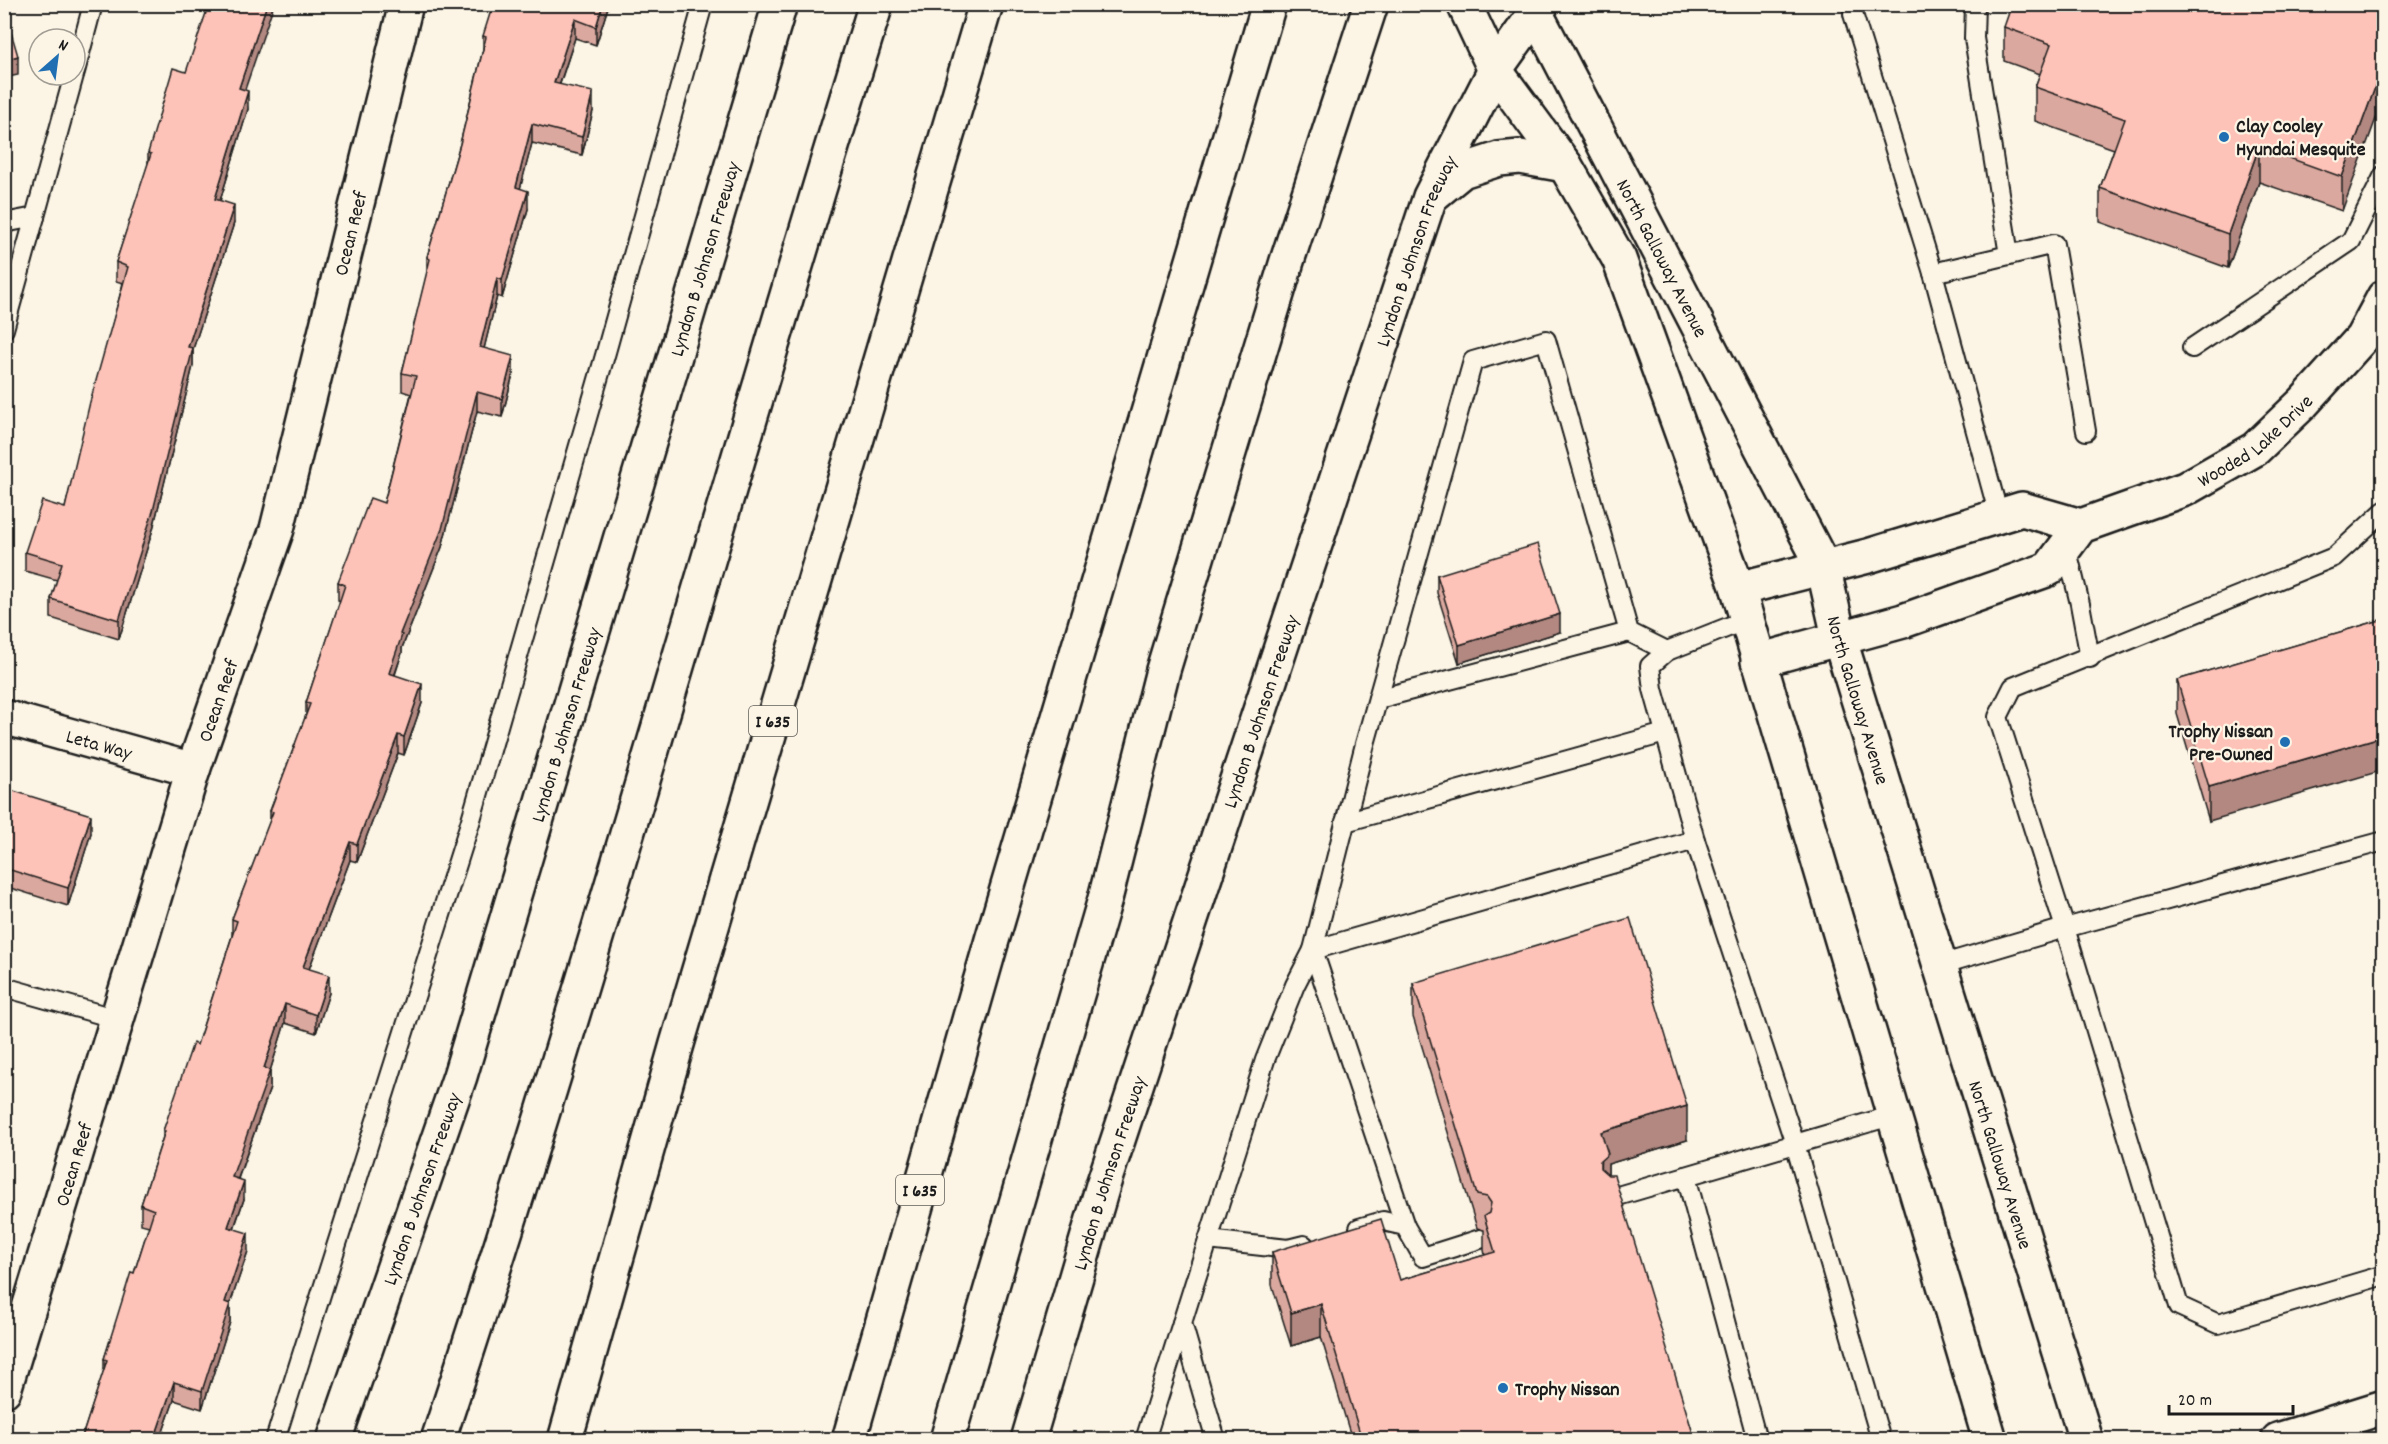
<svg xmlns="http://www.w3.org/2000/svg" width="2388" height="1444" font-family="Dekko,sans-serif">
	<rect width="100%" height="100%" fill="#fcf5e5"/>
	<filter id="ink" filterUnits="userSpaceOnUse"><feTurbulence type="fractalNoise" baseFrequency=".0167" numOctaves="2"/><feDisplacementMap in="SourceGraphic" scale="12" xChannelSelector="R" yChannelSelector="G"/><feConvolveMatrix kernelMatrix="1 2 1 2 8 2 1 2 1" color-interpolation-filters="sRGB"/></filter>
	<g filter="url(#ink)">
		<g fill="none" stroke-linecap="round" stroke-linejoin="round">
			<defs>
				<g id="service">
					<polyline points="1856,4 1853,14 1933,273"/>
					<polyline points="1975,4 1974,38 2009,255 1933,273 1999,516"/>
					<polyline points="75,72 93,4"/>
					<polyline points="4,223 35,217"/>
					<polyline points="2009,255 2054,244 2086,431"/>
					<polyline points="4,329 74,75"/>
					<polyline points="2192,348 2351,241 2384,175"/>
					<polyline points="2066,546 2080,604 2090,658"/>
					<polyline points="1378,699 1629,632"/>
					<polyline points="1345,822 1665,733"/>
					<polyline points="1695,840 1795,1144 1881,1440"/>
					<polyline points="2384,841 2065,928 2179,1306 2218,1324 2384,1275"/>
					<polyline points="1940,965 2065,928 1998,717 2013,687 2334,557 2384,511"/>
					<polyline points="4,987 117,1019"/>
					<polyline points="1686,1176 1757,1440"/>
					<polyline points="1611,1198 1894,1115"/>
					<polyline points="1405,1226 1313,950 1365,744 1473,361 1546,340 1629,632 1667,651"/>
					<polyline points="1359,1228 1383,1221 1405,1226 1423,1257 1480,1239"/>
					<polyline points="1208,1240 1288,1249 1304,1245"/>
					<polyline points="1182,1323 1216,1440"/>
					<polyline points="275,1440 470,823 606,352 703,4"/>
					<polyline points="1145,1440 1265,1060 1295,985 1313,950 1695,840 1653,689 1650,666 1667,651 1746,620"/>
				</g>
				<g id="minor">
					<polyline points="1738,589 1868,556 2022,509 2081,526"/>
					<path id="s1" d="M1758 661 1903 621 2049 569 2081 526 2185 489 2255 449 2303 403 2362 338 2384 297"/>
					<path id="s2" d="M4 717 193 770"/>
					<path id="s3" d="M4 1390 193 770 277 529 406 4"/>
					<polyline points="2278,1440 2384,1407"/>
				</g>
				<g id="secondary">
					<polyline points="1464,4 1495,70 1565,165 1619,259 1657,364 1738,589 1990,1440"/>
					<path id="s4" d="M1531 4 1823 566 1839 637 2086 1440"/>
					<polyline points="1434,194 1462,171 1499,159 1520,157 1565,165"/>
					<path id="s5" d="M334 1440 460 1076 780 4"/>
					<path id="s6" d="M1028 1440 1103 1185 1430 197 1495 70 1542 4"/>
				</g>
				<g id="motorway">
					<path d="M438 1440C596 965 726 482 876 4"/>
					<polyline points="565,1440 677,1044 986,4"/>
					<polyline points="849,1440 992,940 1269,4"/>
					<polyline points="947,1440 1105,899 1163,670 1287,261 1371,4"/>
				</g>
			</defs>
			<use href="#service" stroke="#1c1c1c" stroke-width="22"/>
			<use href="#minor" stroke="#1c1c1c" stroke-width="38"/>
			<use href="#secondary" stroke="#1c1c1c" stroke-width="38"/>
			<use href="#motorway" stroke="#1c1c1c" stroke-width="38"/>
			<use href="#service" stroke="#fcf5e5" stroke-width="18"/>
			<use href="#minor" stroke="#fcf5e5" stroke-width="33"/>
			<use href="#secondary" stroke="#fcf5e5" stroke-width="33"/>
			<use href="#motorway" stroke="#fcf5e5" stroke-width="33"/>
		</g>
		<g fill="#daa89e" stroke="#1c1c1c" stroke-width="1.5">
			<polygon points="273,4 244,90 248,109 220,201 234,223 193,349 193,366 153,529 119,639 51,618 51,599 57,580 25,571 25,552 65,508 123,283 116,281 116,262 148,165 148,153 186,72"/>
			<polygon points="609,4 596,45 575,38 560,84 593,111 582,155 532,143 520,188 528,209 502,298 497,296 484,348 513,374 502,417 477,411 442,547 402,648 402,653 395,675 422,703 404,755 398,753 357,862 350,860 309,969 329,993 316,1033 285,1023 270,1071 270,1088 238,1179 244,1199 234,1229 248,1251 230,1304 230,1322 202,1409 174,1400 160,1440 81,1440 104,1370 104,1359 134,1273 149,1226 141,1224 141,1205 163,1137 163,1131 197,1045 232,936 232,919 270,821 270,811 306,716 306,703 340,601 338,600 338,582 384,503 411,394 402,391 402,373 427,274 427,257 460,144 483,49 483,36"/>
			<polygon points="2384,4 2342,211 2259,182 2228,268 2100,222 2100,188 2114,149 2035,121 2035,87 2040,74 2004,61 2004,27"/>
			<polygon points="1437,575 1560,632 1459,663 1437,593"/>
			<polygon points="2384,619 2209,821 2177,714 2177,680"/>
			<polygon points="4,788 91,833 68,906 4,886"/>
			<polygon points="1413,983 1687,1140 1608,1164 1608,1175 1695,1440 1352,1440 1321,1337 1291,1346 1272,1285 1272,1252 1400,1280 1485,1255 1484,1250 1484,1230 1477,1228 1413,1017"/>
		</g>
		<g fill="#b28881" stroke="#1c1c1c" stroke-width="1.5">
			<polygon points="267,4 273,4 273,7 239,107 239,88"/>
			<polygon points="603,4 609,4 596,45 596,27"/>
			<polygon points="575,19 575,38 554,101 554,83"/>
			<polygon points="18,56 18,75 4,78 4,60"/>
			<polygon points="2384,63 2384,97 2342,211 2342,177"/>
			<polygon points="248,91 248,109 215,217 215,199"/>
			<polygon points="593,92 593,111 582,155 582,137"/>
			<polygon points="532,124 532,143 516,205 516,187"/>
			<polygon points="2259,147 2259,182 2228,268 2228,234"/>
			<polygon points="528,191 528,209 502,298 502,280"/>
			<polygon points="234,205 234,223 193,349 193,366 153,529 119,639 119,620 188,347"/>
			<polygon points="497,278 497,296 480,365 480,347"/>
			<polygon points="513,356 513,374 502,417 502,399"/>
			<polygon points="477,392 477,411 442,547 402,648 402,653 389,691 389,673 400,634"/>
			<polygon points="1560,614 1560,632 1459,663 1459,645"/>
			<polygon points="422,684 422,703 404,755 404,737"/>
			<polygon points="398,735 398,753 357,862 357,844"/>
			<polygon points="2384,736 2384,770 2209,821 2209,787"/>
			<polygon points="91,815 91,833 68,906 68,888"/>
			<polygon points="350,842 350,860 303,985 303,967"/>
			<polygon points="329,975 329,993 316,1033 316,1015"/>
			<polygon points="285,1004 285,1023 270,1071 270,1088 232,1195 232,1177 264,1068"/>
			<polygon points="1687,1106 1687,1140 1608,1164 1608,1187 1600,1195 1601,1132"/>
			<polygon points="244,1181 244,1199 228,1245 228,1227"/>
			<polygon points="248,1233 248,1251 230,1304 230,1322 202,1409 202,1391 225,1302"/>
			<polygon points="1321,1304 1321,1337 1291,1346 1291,1313"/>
			<polygon points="174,1382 174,1400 160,1440 154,1440"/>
		</g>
		<g fill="#fec3b8" stroke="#1c1c1c" stroke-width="1.5">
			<polygon points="209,4 267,4 239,88 248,91 215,199 234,205 188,347 193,348 153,511 119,620 51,599 62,563 25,552 42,501 65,508 90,402 128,267 116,262 151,154 148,153 173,68 186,72"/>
			<polygon points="493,4 603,4 596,27 575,19 554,83 593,92 582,137 532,124 516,187 528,191 502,280 497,278 480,347 513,356 502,399 477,392 442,529 400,634 402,635 389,673 422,684 404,737 398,735 357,844 350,842 303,967 329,975 316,1015 285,1004 264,1068 270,1070 232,1177 244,1181 228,1227 248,1233 225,1302 230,1304 202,1391 174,1382 154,1440 81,1440 107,1360 104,1359 131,1272 134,1273 154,1210 141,1205 165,1131 163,1131 193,1043 197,1045 237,921 232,919 273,812 270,811 310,704 306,703 345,585 338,582 370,498 384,503 416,376 402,373 430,259 427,257 460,144 486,37 483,36"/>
			<polygon points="2012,4 2384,4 2384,63 2342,177 2259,147 2228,234 2100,188 2125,119 2035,87 2051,44 2004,27"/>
			<polygon points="4,15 6,15 18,56 4,60"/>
			<polygon points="1538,544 1560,614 1459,645 1437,575"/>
			<polygon points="2384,619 2384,736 2209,787 2177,680"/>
			<polygon points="4,788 91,815 68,888 4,868"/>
			<polygon points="1630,918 1687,1106 1601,1132 1608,1154 1600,1161 1600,1168 1608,1175 1614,1175 1695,1440 1362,1440 1321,1304 1291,1313 1272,1252 1381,1219 1400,1280 1495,1252 1484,1216 1489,1213 1491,1203 1487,1197 1477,1195 1413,983"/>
		</g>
	</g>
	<g fill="#1f6fb2" stroke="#fcf5e5" stroke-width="2">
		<circle cx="2224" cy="137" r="6"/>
		<circle cx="2285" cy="742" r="6"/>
		<circle cx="1503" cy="1388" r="6"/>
	</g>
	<g text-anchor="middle" stroke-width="4.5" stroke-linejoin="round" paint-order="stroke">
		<g fill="#fcf5e5" stroke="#5f5d58" stroke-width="1.5">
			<rect x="749" y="706" width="48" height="30" rx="4.5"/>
			<rect x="896" y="1175" width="48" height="30" rx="4.5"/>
		</g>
		<g font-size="18" font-weight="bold" fill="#1c1c1c">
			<text x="773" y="727">I 635</text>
			<text x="920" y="1196">I 635</text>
		</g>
		<g font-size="20" font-weight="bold" fill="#1c1c1c" stroke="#fcf5e5" text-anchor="start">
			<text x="2236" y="132">Clay Cooley<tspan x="2236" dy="23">Hyundai Mesquite</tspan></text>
			<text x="2273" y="737" text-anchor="end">Trophy Nissan<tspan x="2273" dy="23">Pre-Owned</tspan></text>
			<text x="1515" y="1395">Trophy Nissan</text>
		</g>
		<g font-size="20" fill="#1c1c1c" stroke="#fcf5e5">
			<text dy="7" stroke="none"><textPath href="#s3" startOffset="1208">Ocean Reef</textPath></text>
			<text dy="7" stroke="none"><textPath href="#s6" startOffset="1251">Lyndon B Johnson Freeway</textPath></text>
			<text dy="7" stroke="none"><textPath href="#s5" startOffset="1238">Lyndon B Johnson Freeway</textPath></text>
			<text dy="7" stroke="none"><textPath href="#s4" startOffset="286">North Galloway Avenue</textPath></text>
			<text dy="7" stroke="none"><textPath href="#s1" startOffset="555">Wooded Lake Drive</textPath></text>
			<text dy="7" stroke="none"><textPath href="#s3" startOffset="722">Ocean Reef</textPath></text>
			<text dy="7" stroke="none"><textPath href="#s4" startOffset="772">North Galloway Avenue</textPath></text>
			<text dy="7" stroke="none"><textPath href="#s6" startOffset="765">Lyndon B Johnson Freeway</textPath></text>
			<text dy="7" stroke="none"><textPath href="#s5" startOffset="752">Lyndon B Johnson Freeway</textPath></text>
			<text dy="7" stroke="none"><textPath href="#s2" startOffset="99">Leta Way</textPath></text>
			<text dy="7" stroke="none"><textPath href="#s3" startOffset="236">Ocean Reef</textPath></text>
			<text dy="7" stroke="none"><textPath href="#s4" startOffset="1258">North Galloway Avenue</textPath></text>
			<text dy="7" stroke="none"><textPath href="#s6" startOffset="279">Lyndon B Johnson Freeway</textPath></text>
			<text dy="7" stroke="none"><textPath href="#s5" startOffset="266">Lyndon B Johnson Freeway</textPath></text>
		</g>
	</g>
	<rect width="2388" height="1444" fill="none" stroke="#fcf5e5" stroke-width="24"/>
	<rect x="12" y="12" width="2364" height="1420" fill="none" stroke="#1c1c1c" stroke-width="2" filter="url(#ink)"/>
	<g transform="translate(57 57) rotate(28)"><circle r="28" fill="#fcf5e5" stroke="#a29e95" stroke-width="1.5"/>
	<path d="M0-4.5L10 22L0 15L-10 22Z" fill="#1f6fb2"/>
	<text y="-9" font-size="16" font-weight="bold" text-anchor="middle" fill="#1c1c1c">N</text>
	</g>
	<path d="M2169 1405v9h124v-9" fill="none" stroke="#1c1c1c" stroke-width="3"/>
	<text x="2178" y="1405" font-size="18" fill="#1c1c1c" stroke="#fcf5e5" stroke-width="4.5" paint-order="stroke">20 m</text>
</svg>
